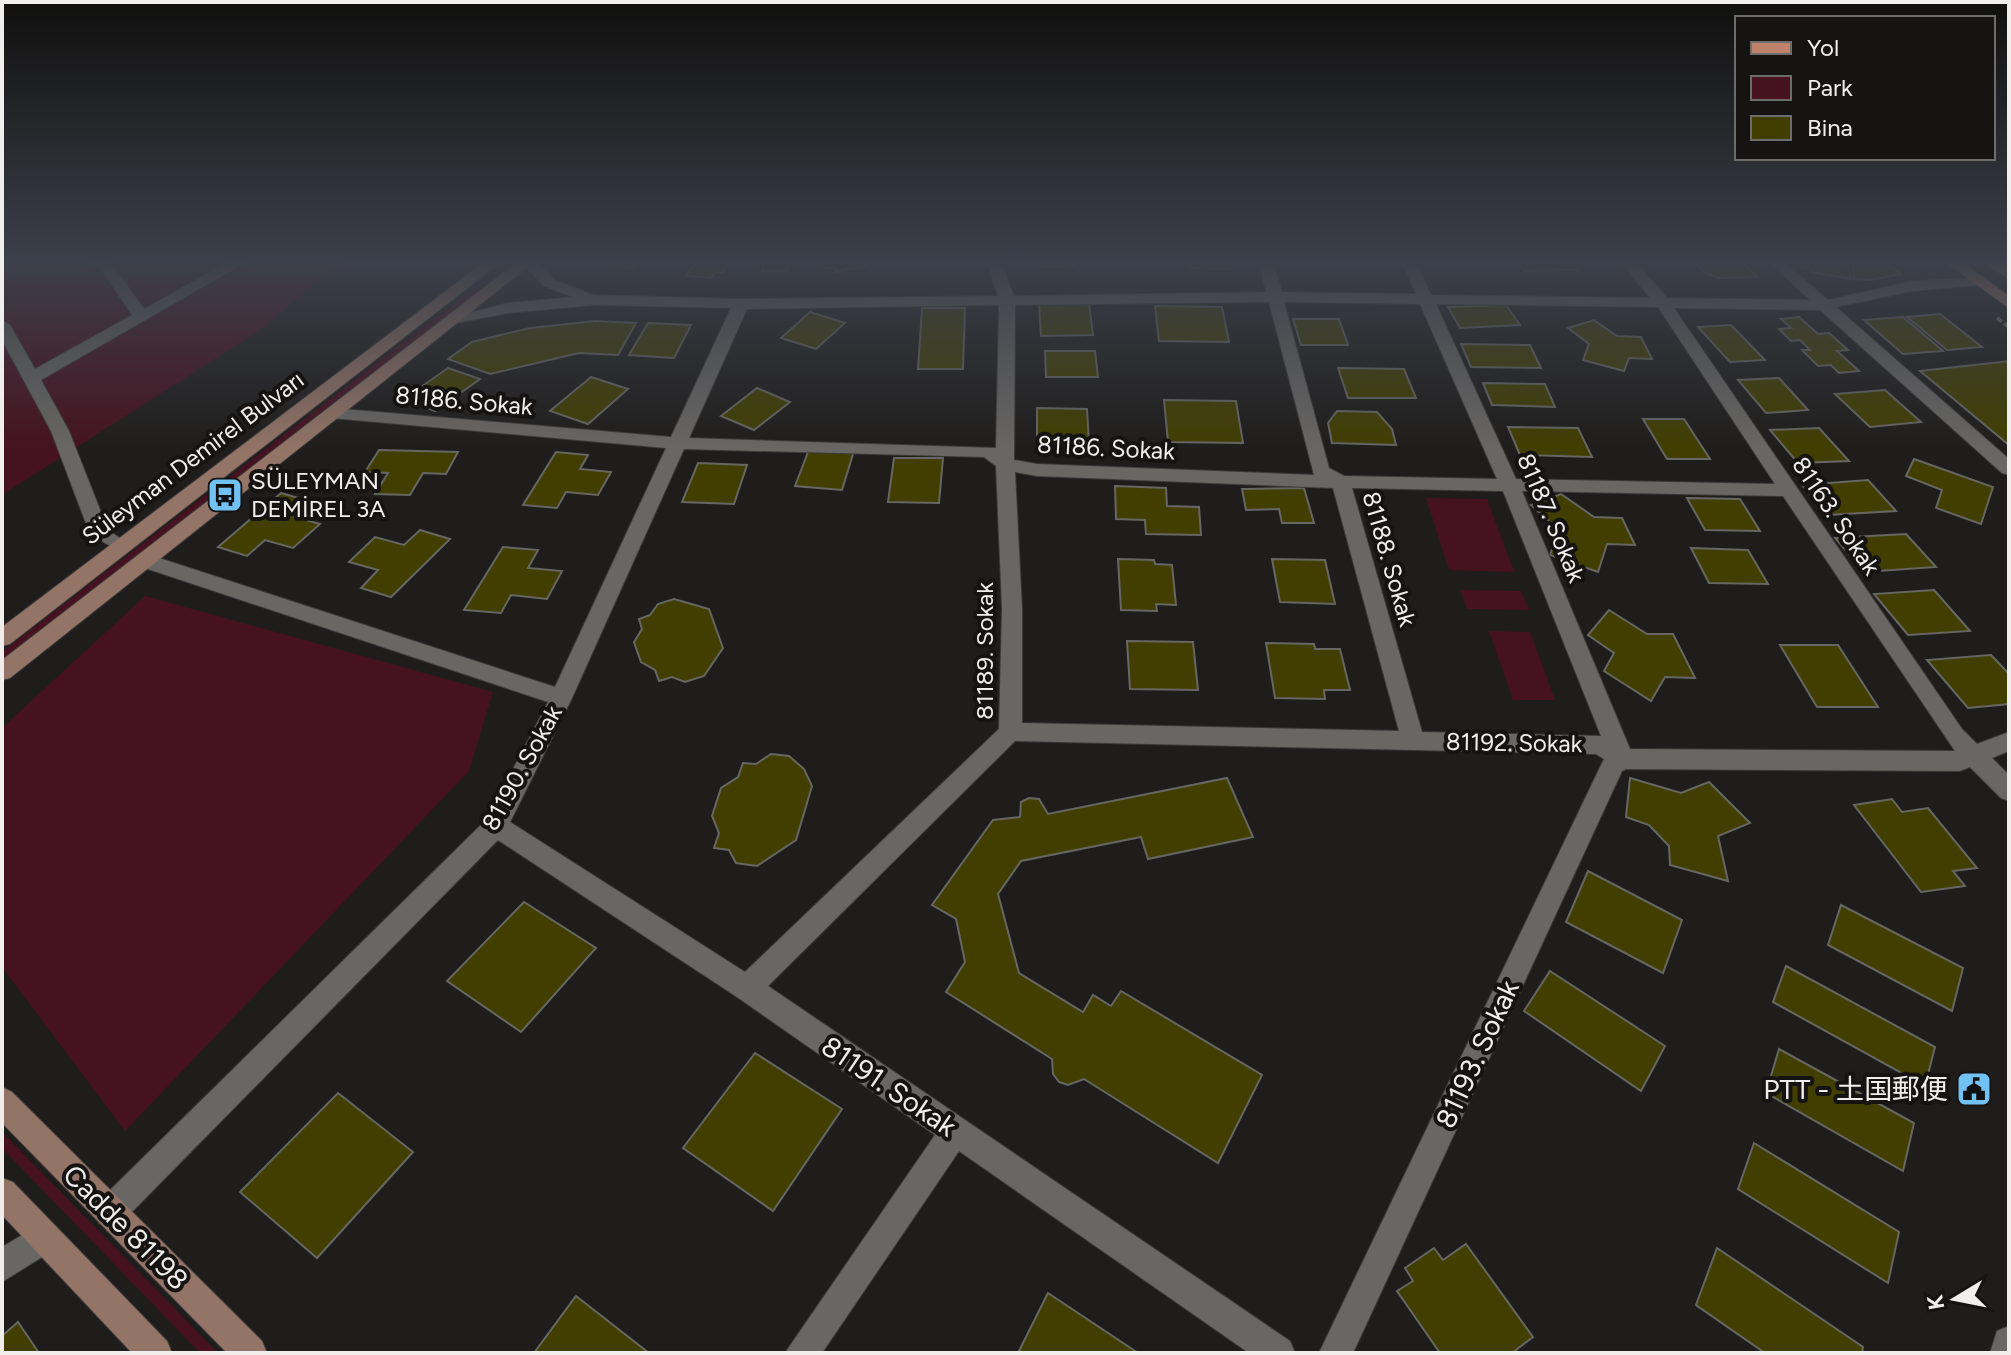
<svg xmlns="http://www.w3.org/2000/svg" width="2011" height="1355" font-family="Figtree,'Noto Sans SC',sans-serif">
	<rect width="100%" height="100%" fill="#1f1d1b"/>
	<g fill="#46121f">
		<polygon points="2,262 343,262 257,332 2,495"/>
		<polygon points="508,262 515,262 2,661 2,652"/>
		<polygon points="1426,498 1487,499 1514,572 1449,570"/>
		<polygon points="1460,590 1521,591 1529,610 1467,609"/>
		<polygon points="145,596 493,692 469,771 125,1131 2,967 2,728"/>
		<polygon points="1489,631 1530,632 1555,700 1513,700"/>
		<polygon points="2,1132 218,1353 200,1353 2,1148"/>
	</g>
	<g fill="#413e00" stroke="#666663" stroke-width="2">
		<polygon points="592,262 638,262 632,268"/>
		<polygon points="696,262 730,262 723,273 715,272 711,278 686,276"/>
		<polygon points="764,262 790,262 788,271 762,271"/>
		<polygon points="824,262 867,262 867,266 835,272 835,268 824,268"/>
		<polygon points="1039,262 1074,262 1075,266 1040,267"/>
		<polygon points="1191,262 1231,262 1232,269 1192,268"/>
		<polygon points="1518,262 1571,262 1577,270 1524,271"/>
		<polygon points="1694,262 1743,262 1757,277 1718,278 1703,272"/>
		<polygon points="1801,262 1847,262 1851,279 1811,272 1810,268 1802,267"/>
		<polygon points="1851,262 1886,262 1901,274 1871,280 1854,279"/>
		<polygon points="1039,303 1089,303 1093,335 1041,336"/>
		<polygon points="1506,305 1520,325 1460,328 1448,307"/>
		<polygon points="1155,306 1222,307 1229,342 1159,341"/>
		<polygon points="922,308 965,308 963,369 918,369"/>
		<polygon points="810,312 845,323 816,349 781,338"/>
		<polygon points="1940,314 1982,347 1947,350 1907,317"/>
		<polygon points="1799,317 1818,334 1829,333 1848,350 1837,351 1859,371 1839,373 1831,365 1818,366 1802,350 1810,350 1800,340 1791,341 1779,329 1791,328 1781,319"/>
		<polygon points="1903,317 1943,351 1903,354 1864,320"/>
		<polygon points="1293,319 1339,319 1348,345 1301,345"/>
		<polygon points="1594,320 1617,336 1641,337 1652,359 1629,358 1624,371 1583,360 1589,344 1568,328"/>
		<polygon points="595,321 636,323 618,355 579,353 490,374 448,359 472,342 530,328"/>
		<polygon points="648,323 691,325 674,358 629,355"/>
		<polygon points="1731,325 1765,360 1730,362 1698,327"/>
		<polygon points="1461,344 1530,345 1541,368 1471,367"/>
		<polygon points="1045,351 1095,351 1098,377 1046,377"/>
		<polygon points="2009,361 2009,445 1920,371"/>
		<polygon points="448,368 480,379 435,411 404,399"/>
		<polygon points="1338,368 1404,369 1416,398 1348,398"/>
		<polygon points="591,377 628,389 588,424 550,411"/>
		<polygon points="1779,378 1808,410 1766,413 1738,380"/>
		<polygon points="1483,383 1545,384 1555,407 1492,405"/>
		<polygon points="757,388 790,402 754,430 721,416"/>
		<polygon points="1885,390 1921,422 1870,427 1835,394"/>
		<polygon points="1164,400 1236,401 1243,443 1168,442"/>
		<polygon points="1037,408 1087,409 1089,443 1037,442"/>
		<polygon points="1337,411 1377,412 1392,429 1396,445 1332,443 1328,423"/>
		<polygon points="1643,419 1684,419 1710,459 1667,459"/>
		<polygon points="1508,427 1578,428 1592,457 1520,455"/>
		<polygon points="1819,428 1849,461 1798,463 1770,430"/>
		<polygon points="810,447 854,451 842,490 795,486"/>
		<polygon points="379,450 458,452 446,474 423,473 410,495 375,494 388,473 365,472"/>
		<polygon points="556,452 588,455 580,469 611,472 598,495 566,492 557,508 523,505"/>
		<polygon points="894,458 943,458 939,503 888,502"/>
		<polygon points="1914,459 1993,487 1981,524 1936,508 1942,490 1906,476"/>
		<polygon points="698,463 747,465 734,504 682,502"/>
		<polygon points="1868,480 1896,511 1827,515 1802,485"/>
		<polygon points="1115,486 1166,488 1167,506 1199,507 1201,535 1146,534 1145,520 1116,519"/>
		<polygon points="1304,488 1314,523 1282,523 1279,509 1246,510 1242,489"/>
		<polygon points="281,493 309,501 292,516 320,524 293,548 265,540 247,556 218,547"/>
		<polygon points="1561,494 1594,517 1622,518 1635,545 1607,544 1598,572 1550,555 1559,530 1531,505"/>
		<polygon points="1687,498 1740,499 1760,531 1705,530"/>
		<polygon points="420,530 450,539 391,597 361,588 378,570 349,562 375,537 404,545"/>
		<polygon points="1906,534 1936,567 1864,572 1835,538"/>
		<polygon points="503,547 538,550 528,568 562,571 547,599 511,595 501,613 464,610"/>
		<polygon points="1691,548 1748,550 1768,584 1709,583"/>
		<polygon points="1118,559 1154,560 1155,564 1172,565 1176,605 1156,604 1157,611 1121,610"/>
		<polygon points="1272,559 1325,560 1335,604 1280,602"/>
		<polygon points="1934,590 1970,631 1908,635 1874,594"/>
		<polygon points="674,599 709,609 723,648 704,676 685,682 672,677 659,681 655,670 641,662 634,642 642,629 639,619 650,615 658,604"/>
		<polygon points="1609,610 1647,634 1673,634 1695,678 1665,677 1651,701 1604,671 1614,653 1588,635"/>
		<polygon points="1127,641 1193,642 1198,690 1130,689"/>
		<polygon points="1266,643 1314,644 1315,649 1340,649 1350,690 1324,690 1325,699 1275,698"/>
		<polygon points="1780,645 1838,645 1878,707 1817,707"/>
		<polygon points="1991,655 2009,674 2009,704 1968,708 1927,660"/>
		<polygon points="771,754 789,756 804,769 812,786 796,840 757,866 736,863 729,850 714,848 719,833 712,816 721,788 738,777 743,763 756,764"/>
		<polygon points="1227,778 1253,837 1148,859 1141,837 1021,861 998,894 1019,973 1083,1012 1093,995 1111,1006 1121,991 1262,1075 1218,1163 1084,1079 1068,1085 1059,1082 1053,1074 1052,1059 946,992 965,962 956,919 932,905 993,820 1020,817 1021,802 1029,798 1039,799 1048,814"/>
		<polygon points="1630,778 1681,793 1709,782 1750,823 1718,836 1728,881 1670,865 1669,846 1649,825 1626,817"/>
		<polygon points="1892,799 1902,812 1928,808 1977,868 1953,871 1965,886 1921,892 1854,805"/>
		<polygon points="1588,871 1682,920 1663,973 1566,922"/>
		<polygon points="524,902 596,948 521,1032 447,981"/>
		<polygon points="1841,905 1963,968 1952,1011 1828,945"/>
		<polygon points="1786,966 1935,1047 1925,1086 1773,1002"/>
		<polygon points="1550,971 1665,1046 1641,1091 1524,1011"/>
		<polygon points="1779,1049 1914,1123 1903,1171 1766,1093"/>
		<polygon points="755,1053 842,1109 773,1211 683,1148"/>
		<polygon points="338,1093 413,1152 317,1258 240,1192"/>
		<polygon points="1754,1143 1899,1232 1888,1283 1738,1189"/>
		<polygon points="1466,1244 1533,1337 1512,1353 1440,1353 1397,1291 1413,1281 1405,1268 1434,1248 1443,1260"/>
		<polygon points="1717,1248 1863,1347 1862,1353 1765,1353 1696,1305"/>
		<polygon points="1048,1293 1138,1353 1018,1353"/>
		<polygon points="576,1296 649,1353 534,1353"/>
		<polygon points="18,1322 39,1353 2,1353 2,1336"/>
	</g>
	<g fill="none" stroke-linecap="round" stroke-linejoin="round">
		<defs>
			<g id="minor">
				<polygon points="88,262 111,263 144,309 228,262 246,262 41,380 69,431 108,530 130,545 120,552 90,534 51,431 2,340 2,320 10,325 35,369 132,315 101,269"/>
				<path d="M521 262H537L554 280 594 295 741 299 998 296 987 262H1001L1014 296 1266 292 1259 262H1273L1282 292 1416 294 1402 262H1416L1431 295 1650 298 1621 262H1636L1667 298 1810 300 1769 262H1784L1828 300 1913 281 1984 277 1987 280 1979 285 1913 291 1836 307 2009 459V475L2002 473 1820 310 1674 308 1962 729 1977 744 2009 732V751L1992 758 2009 775V801L2001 798 1970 767 1960 771 1626 769 1622 771 1353 1353H1319L1604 759 1596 754 1015 741 768 986 1290 1341 1295 1353H1249L959 1151 822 1353H785L935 1135 737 997 498 840 121 1223 110 1227 99 1223 95 1212 99 1201 487 819 548 702 136 565 133 560 143 553 150 555 555 687 666 448 331 418 322 413 331 408 671 437 731 308 595 305 508 313 441 326V320L508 303 573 297 544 286ZM1269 302 1314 475 1037 464 1014 460 1015 305ZM1284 302 1420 304 1497 479 1344 476 1329 468ZM1436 304 1658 307 1775 484 1516 479ZM999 305 996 448 689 438 747 309ZM684 449 984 457 996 466 1002 609 999 729 745 972 510 822 572 698ZM1015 472 1037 476 1333 488 1399 731 1022 723V609ZM1352 488 1503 491 1601 736 1422 732ZM1522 491 1783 496 1955 751 1630 749Z"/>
				<polygon points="44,1222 55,1227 60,1238 55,1249 2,1282 2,1247"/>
				<polygon points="2009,1326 2009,1353 1990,1353 1997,1331"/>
			</g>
			<g id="secondary">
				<polygon points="484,262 501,262 10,644 2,646 2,627"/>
				<polygon points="517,262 534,262 10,678 2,680 2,660"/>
				<polygon points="2,1087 12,1092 262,1341 267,1353 227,1353 2,1123"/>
				<polygon points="2,1178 13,1182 167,1341 172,1353 132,1353 2,1215"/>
			</g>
			<g id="primary">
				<polygon points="1945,262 1962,262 2009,296 2009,308"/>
				<polygon points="1983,262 2000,262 2009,267 2009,279"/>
			</g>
		</defs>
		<use href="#minor" stroke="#3c3a39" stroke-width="2"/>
		<use href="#secondary" stroke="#3c3a39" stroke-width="2"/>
		<use href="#primary" stroke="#3c3a39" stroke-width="2"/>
		<polyline stroke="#777573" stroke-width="4" stroke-dasharray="6 3" stroke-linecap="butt" points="1997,318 2009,327"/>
		<use href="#minor" fill="#696764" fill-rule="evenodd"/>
		<use href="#secondary" fill="#937467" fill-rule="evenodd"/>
		<use href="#primary" fill="#be826a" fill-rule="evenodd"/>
	</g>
	<linearGradient id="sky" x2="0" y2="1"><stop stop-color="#11100f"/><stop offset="0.58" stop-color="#3c404a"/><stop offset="1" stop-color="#3c404a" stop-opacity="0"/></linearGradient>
	<rect width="2011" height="451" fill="url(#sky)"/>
	<defs>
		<symbol id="bus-square" viewBox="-11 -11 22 22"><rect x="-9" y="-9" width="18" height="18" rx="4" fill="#72c1f5" stroke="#161412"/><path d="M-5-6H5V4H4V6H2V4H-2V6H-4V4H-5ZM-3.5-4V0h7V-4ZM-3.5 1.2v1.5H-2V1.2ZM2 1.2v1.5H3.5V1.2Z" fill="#111"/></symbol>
		<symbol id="civic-square" viewBox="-11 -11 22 22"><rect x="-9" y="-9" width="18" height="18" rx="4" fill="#72c1f5" stroke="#161412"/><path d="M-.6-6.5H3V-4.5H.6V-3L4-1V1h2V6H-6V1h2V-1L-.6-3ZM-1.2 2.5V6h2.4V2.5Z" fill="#111"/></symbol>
	</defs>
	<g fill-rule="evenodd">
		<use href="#bus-square" x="205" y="475" width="40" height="40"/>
		<use href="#civic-square" x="1954" y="1069" width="40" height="40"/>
	</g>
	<g text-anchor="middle" stroke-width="8" stroke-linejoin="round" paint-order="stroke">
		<g font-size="24" fill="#f0efed" stroke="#161412">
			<text transform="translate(464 401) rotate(5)" y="8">81186. Sokak</text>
			<text transform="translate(1106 448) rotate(3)" y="8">81186. Sokak</text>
			<text transform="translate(193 458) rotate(-37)" y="8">Süleyman Demirel Bulvarı</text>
			<text transform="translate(1836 516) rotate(56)" y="8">81163. Sokak</text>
			<text transform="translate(1551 518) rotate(67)" y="8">81187. Sokak</text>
			<text transform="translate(1389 559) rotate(74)" y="8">81188. Sokak</text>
			<text transform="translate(985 651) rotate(-90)" y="8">81189. Sokak</text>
			<text transform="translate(1514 743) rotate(1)" y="8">81192. Sokak</text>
			<text transform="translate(522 768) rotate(-61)" y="8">81190. Sokak</text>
		</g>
		<g font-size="24" fill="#f0efed" stroke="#161412" text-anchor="start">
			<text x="251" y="489">SÜLEYMAN<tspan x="251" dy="28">DEMİREL 3A</tspan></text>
		</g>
		<g font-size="28" fill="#f0efed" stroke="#161412">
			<text transform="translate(1477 1054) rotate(-65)" y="10">81193. Sokak</text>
			<text transform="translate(889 1086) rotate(34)" y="10">81191. Sokak</text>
			<text transform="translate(126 1227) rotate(45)" y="10">Cadde 81198</text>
		</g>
		<g font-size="28" fill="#f0efed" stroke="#161412" text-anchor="end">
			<text x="1948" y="1099">PTT - 土国郵便</text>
		</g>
	</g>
	<rect width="2011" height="1355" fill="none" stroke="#f0efed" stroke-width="8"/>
	<rect x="1735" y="16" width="260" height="144" fill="#161412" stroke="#6d6c6a" stroke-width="2"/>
	<rect x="1751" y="42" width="40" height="12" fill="#be826a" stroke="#6d6c6a" stroke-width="2"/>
	<text x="1807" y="56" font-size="24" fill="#f0efed">Yol</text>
	<rect x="1751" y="76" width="40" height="24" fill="#46121f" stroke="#6d6c6a" stroke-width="2"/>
	<text x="1807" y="96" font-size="24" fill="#f0efed">Park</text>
	<rect x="1751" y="116" width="40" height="24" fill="#413e00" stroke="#6d6c6a" stroke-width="2"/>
	<text x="1807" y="136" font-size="24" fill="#f0efed">Bina</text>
	<g transform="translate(1955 1299) rotate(260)" stroke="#161412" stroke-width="6" paint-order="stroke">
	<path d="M0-6L14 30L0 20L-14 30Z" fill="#f0efed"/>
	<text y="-12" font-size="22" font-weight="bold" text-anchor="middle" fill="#f0efed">K</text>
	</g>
</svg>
